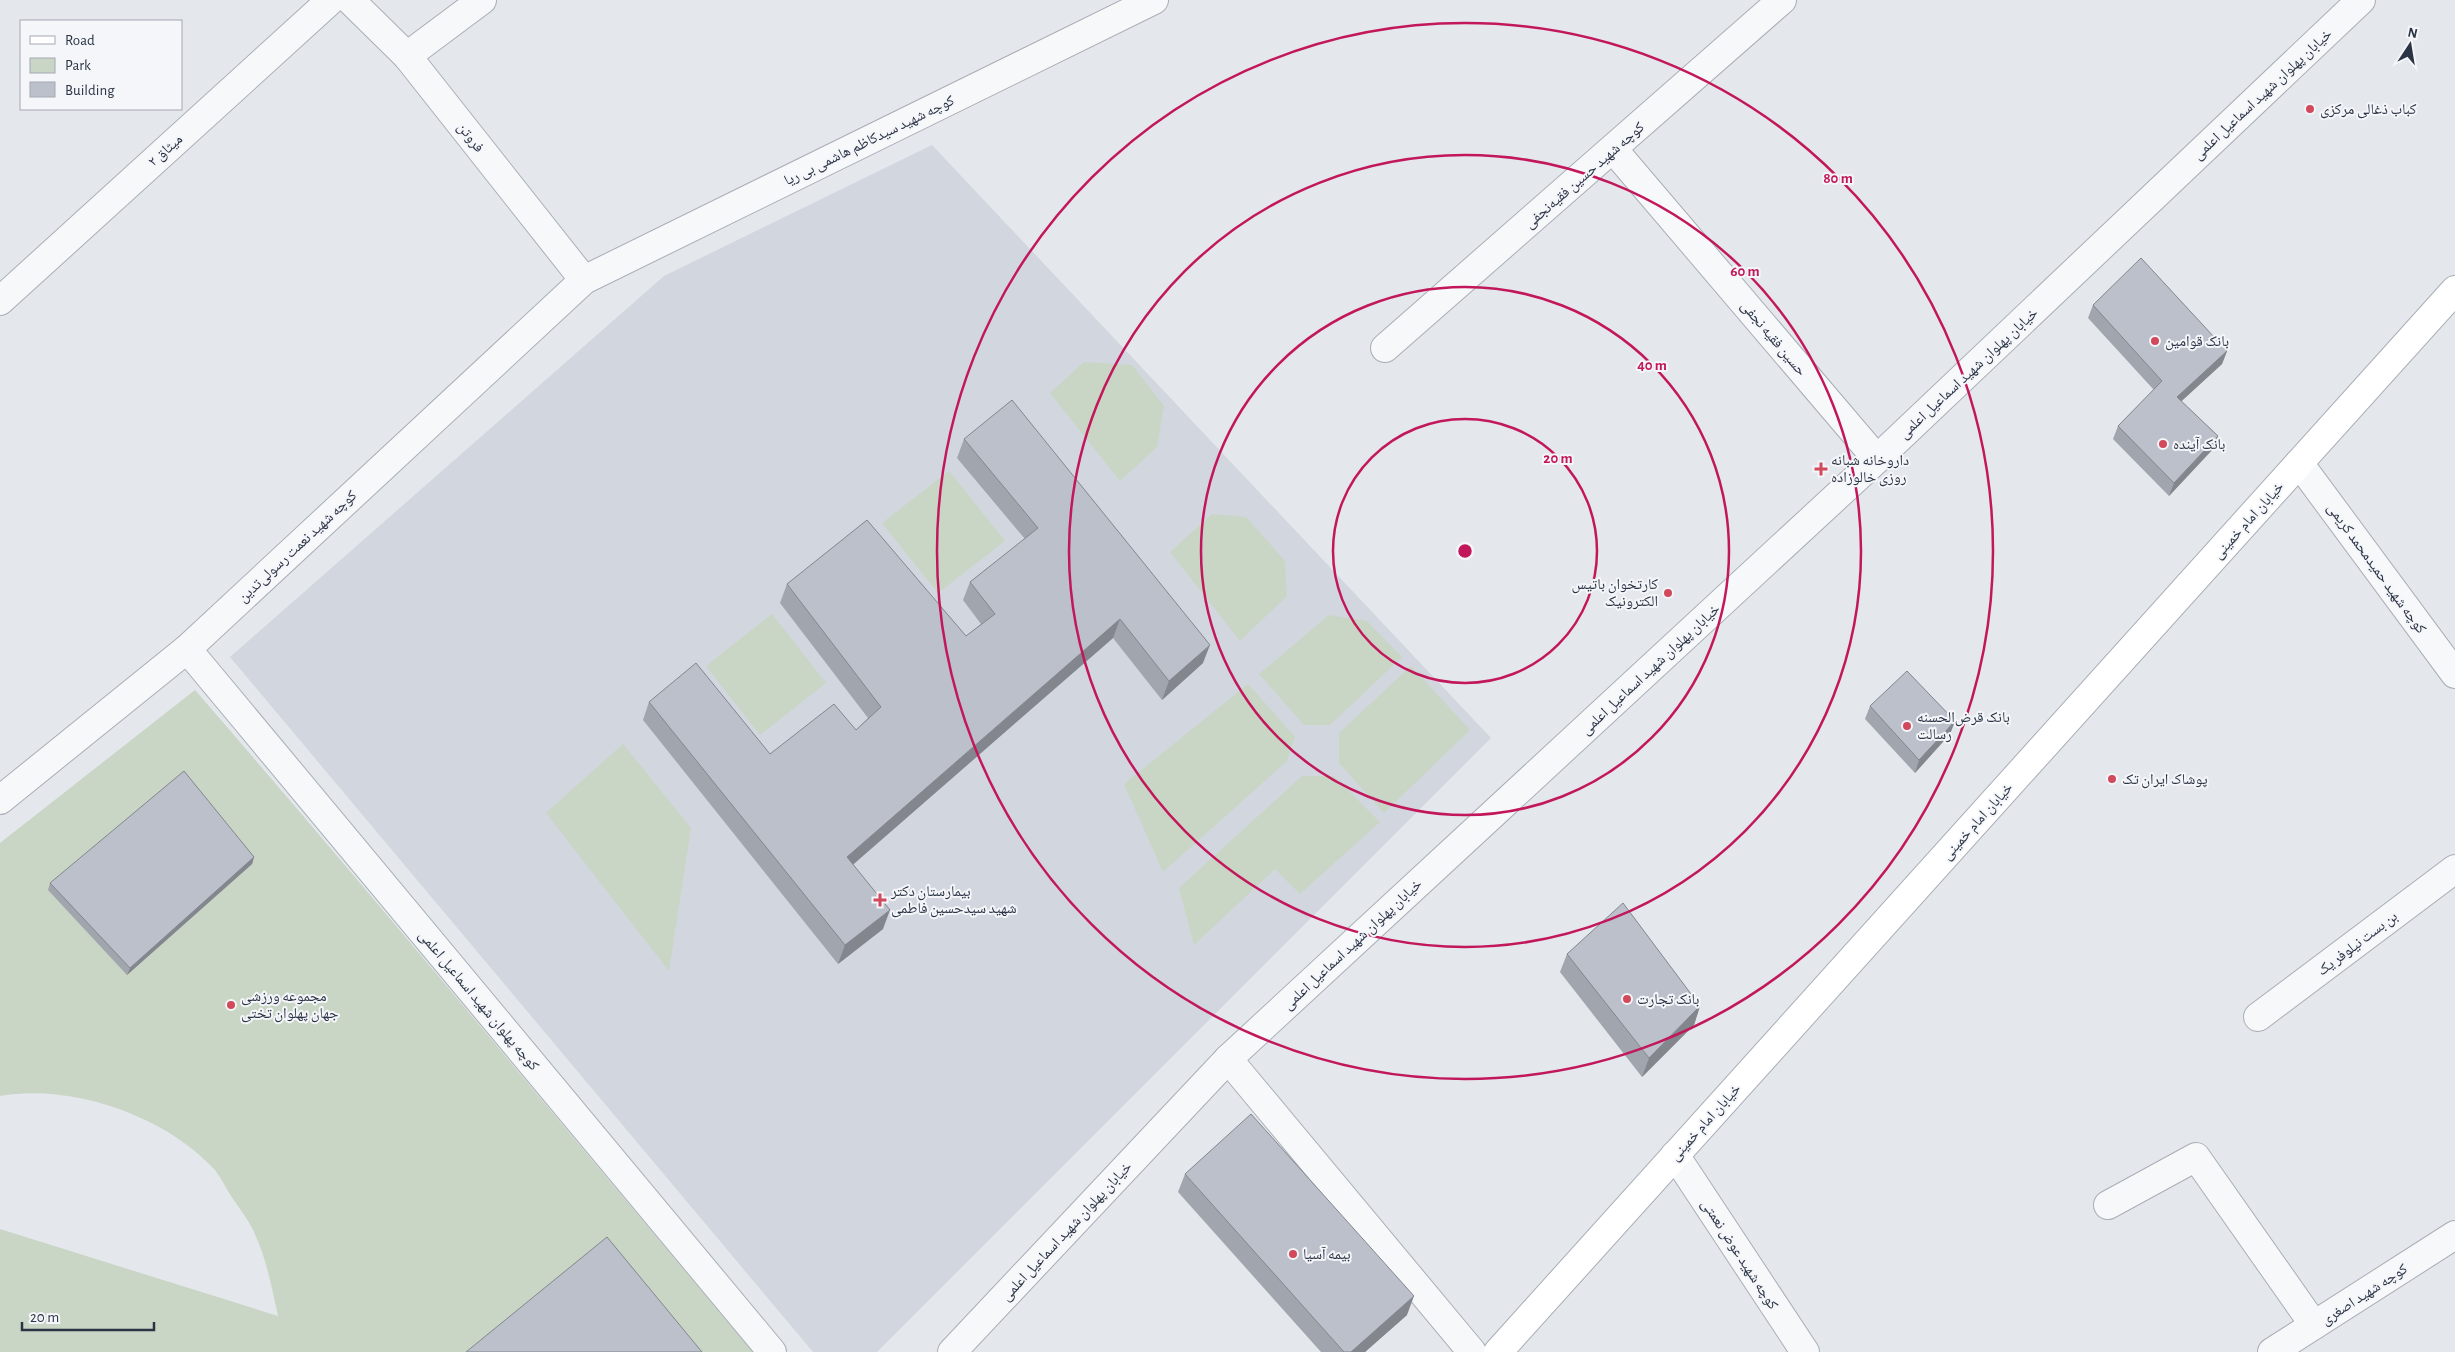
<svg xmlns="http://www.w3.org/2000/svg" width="2455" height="1352" font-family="'Alegreya Sans','Noto Naskh Arabic',sans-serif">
	<rect width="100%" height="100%" fill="#e4e7ec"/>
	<polygon fill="#d2d6de" points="932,145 1491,738 877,1352 813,1352 230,657 664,276"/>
	<g fill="#c9d6c5" fill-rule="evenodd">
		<polygon points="1084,362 1132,365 1164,406 1157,447 1120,481 1050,393"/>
		<polygon points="949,471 1005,541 938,593 882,523"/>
		<polygon points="1212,514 1246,517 1285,561 1287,596 1240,641 1170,552"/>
		<polygon points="772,614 826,683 760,735 706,666"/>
		<polygon points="1329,615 1367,621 1402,657 1330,725 1304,725 1259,674"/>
		<polygon points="1411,666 1470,730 1384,813 1339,763 1339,733"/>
		<polygon points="1248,684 1295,737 1287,761 1163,872 1124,784"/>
		<path d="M195 690C384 908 567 1131 753 1352H0V1229L278 1316C272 1288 266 1257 254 1232 248 1219 239 1208 231 1196 226 1188 221 1178 215 1170 166 1116 72 1083 0 1096V843ZM182 778 252 863 48 890Z"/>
		<polygon points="623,744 691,828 669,971 546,813"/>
		<polygon points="1302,776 1334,776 1380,822 1300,894 1275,869 1194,945 1179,888"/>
	</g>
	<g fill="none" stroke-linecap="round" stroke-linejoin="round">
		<defs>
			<g id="minor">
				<polyline points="350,0 407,56 584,280"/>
				<polyline points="407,56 482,0"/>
				<polyline points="1613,149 1877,459"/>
				<polyline points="0,301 331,0"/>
				<polyline points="1385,348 1782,0"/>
				<polyline points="2299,463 2455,674"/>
				<polyline points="187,649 772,1352"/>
				<polyline points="0,800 187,649 584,280 1154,0"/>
				<polyline points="2258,1017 2455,869"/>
				<polyline points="1228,1059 1472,1352"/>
				<polyline points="1675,1155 1805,1352"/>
				<polyline points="2108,1205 2196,1157 2314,1325"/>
				<polyline points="2272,1352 2455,1235"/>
			</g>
			<polyline id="tertiary" points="952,1352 1228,1059 1877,459 2361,0"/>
			<polyline id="secondary" points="1498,1352 2455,290"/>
		</defs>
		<use href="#minor" stroke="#a9aeb7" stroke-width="30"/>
		<use href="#tertiary" stroke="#a9aeb7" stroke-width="30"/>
		<use href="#secondary" stroke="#a9aeb7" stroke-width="30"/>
		<use href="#minor" stroke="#f7f8fa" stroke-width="28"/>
		<use href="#tertiary" stroke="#f7f8fa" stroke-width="28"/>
		<use href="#secondary" stroke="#fff" stroke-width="28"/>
	</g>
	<g fill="#a1a5ae">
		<polygon points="2093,305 2227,351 2222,364 2181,401 2218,436 2213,449 2169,496 2113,439 2118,426 2154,390 2088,318"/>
		<polygon points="964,439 1203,663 1162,700 1113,638 853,864 883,929 838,964 643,720 649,702 770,754 856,730 868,718 780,603 787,584 966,636 981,624 963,600 970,582 1025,539 957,458"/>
		<polygon points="1870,706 1955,721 1950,734 1915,773 1865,719"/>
		<polygon points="254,857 252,864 127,975 48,890 50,883"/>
		<polygon points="1567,954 1700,1006 1694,1025 1642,1077 1560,972"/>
		<polygon points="1185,1174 1407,1315 1365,1352 1321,1352 1178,1192"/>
	</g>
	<g fill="#83868d">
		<polygon points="2227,351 2222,364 2172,410 2177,397"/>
		<polygon points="2218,436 2213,449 2169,496 2174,483"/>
		<polygon points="1120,619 1113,638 840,876 847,857"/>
		<polygon points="1210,645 1203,663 1162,700 1169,681"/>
		<polygon points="1955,721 1950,734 1915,773 1919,760"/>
		<polygon points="254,857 252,864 127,975 130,968"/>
		<polygon points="890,910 883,929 838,964 845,945"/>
		<polygon points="1700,1006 1694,1025 1642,1077 1649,1058"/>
		<polygon points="1414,1296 1407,1315 1365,1352 1351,1352"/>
	</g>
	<g fill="#bbc0ca" stroke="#83868d">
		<polygon points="2141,258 2227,351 2177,397 2218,436 2174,483 2118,426 2162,381 2093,305"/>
		<polygon points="1012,400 1210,645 1169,681 1120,619 847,857 890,910 845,945 649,702 696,663 770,754 834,704 856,730 881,707 787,584 867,520 966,636 995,614 970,582 1038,528 964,439"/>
		<polygon points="1907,671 1955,721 1919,760 1870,706"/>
		<polygon points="184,771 254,857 130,968 50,883"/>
		<polygon points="1623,903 1700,1006 1649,1058 1567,954"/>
		<polygon points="1251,1114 1414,1296 1351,1352 1344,1352 1185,1174"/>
		<polygon points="607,1237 702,1352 466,1352"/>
	</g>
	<g fill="none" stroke="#c2185b" stroke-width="2.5">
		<circle cx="1465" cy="551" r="132"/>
		<circle cx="1465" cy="551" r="264"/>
		<circle cx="1465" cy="551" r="396"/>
		<circle cx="1465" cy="551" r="528"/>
	</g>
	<g fill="#d1495b" stroke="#f4f6f9" stroke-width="2">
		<circle cx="2310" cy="109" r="5"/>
		<circle cx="2155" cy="341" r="5"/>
		<circle cx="2163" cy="444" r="5"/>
		<path d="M1818.5 461.5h5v5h5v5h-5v5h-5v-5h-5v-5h5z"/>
		<circle cx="1668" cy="593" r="5"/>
		<circle cx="1907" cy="726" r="5"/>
		<circle cx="2112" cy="779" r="5"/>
		<path d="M877.5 892.5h5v5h5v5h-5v5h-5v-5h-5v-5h5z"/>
		<circle cx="1627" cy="999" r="5"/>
		<circle cx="231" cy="1005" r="5"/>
		<circle cx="1293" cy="1254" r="5"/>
	</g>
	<g text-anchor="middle" stroke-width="4" stroke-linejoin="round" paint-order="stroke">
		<g font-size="15" fill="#2b3445" stroke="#f4f6f9">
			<text transform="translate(2262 94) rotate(-43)" y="5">خیابان پهلوان شهید اسماعیل اعلمی</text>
			<text transform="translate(471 137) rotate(52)" y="5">فروتن</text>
			<text transform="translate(869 140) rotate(-26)" y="5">کوچه شهید سیدکاظم هاشمی بی ریا</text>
			<text transform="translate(165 150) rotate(-42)" y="5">میثاق ۲</text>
			<text transform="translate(1584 175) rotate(-41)" y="5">کوچه شهید حسین فقیه‌نجفی</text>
			<text transform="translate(1774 338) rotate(50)" y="5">حسین فقیه نجفی</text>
			<text transform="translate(1968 373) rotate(-43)" y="5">خیابان پهلوان شهید اسماعیل اعلمی</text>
			<text transform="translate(2248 520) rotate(-48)" y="5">خیابان امام خمینی</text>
			<text transform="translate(297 546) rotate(-43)" y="5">کوچه شهید نعمت رسولی‌تدین</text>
			<text transform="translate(2377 568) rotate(54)" y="5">کوچه شهید حمیدمحمد کریمی</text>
			<text transform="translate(1650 669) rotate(-43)" y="5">خیابان پهلوان شهید اسماعیل اعلمی</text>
			<text transform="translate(1977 821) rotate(-48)" y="5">خیابان امام خمینی</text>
			<text transform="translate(2357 943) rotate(-37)" y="5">بن بست نیلوفر یک</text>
			<text transform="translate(1352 944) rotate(-43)" y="5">خیابان پهلوان شهید اسماعیل اعلمی</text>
			<text transform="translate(479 1000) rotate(50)" y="5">کوچه پهلوان شهید اسماعیل اعلمی</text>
			<text transform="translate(1705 1122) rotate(-48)" y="5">خیابان امام خمینی</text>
			<text transform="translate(1066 1231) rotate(-47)" y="5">خیابان پهلوان شهید اسماعیل اعلمی</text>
			<text transform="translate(1740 1254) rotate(57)" y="5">کوچه شهید عوض نعمتی</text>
			<text transform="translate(2364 1294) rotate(-33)" y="5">کوچه شهید اصغری</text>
		</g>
		<g font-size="15" fill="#2b3445" stroke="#f4f6f9" text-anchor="start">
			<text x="2320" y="114">کباب ذغالی مرکزی</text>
			<text x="2165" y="346">بانک قوامین</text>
			<text x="2173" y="449">بانک آینده</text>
			<text x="1831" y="465">داروخانه شبانه<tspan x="1831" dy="17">روزی خالوزاده</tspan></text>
			<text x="1658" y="589" text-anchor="end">کارتخوان باتیس<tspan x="1658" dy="17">الکترونیک</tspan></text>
			<text x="1917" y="722">بانک قرض‌الحسنه<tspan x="1917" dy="17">رسالت</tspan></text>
			<text x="2122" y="784">پوشاک ایران تک</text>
			<text x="891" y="896">بیمارستان دکتر<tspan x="891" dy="17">شهید سیدحسین فاطمی</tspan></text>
			<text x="241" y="1001">مجموعه ورزشی<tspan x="241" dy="17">جهان پهلوان تختی</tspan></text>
			<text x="1637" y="1004">بانک تجارت</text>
			<text x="1303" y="1259">بیمه آسیا</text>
		</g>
	</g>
	<circle cx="1465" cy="551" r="8" fill="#c2185b" stroke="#f4f6f9" stroke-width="2.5"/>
	<g font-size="15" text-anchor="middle" font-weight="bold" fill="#c2185b" stroke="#f4f6f9" stroke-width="4" stroke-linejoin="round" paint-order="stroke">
		<text x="1838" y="183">80 m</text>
		<text x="1745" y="276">60 m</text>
		<text x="1652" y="370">40 m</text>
		<text x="1558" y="463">20 m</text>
	</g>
	<rect x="20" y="20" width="162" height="90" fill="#f4f6f9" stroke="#a4a8b1"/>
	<rect x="30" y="36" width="25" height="8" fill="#ffffff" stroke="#a4a8b1"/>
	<text x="65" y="45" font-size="15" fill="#2b3445">Road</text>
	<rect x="30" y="58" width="25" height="15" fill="#c9d6c5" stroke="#a4a8b1"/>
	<text x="65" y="70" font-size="15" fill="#2b3445">Park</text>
	<rect x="30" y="82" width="25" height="15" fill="#bbc0ca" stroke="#a4a8b1"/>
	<text x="65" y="95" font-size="15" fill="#2b3445">Building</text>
	<g transform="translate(2410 45) rotate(12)" stroke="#f4f6f9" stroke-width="4" paint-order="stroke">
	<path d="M0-4L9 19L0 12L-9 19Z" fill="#2b3445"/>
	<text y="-8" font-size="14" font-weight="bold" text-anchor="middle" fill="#2b3445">N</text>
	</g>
	<path d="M22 1322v8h132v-8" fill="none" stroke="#2b3445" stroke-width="2.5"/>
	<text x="30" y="1322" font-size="15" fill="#2b3445" stroke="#f4f6f9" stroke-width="4" paint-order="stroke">20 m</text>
</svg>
